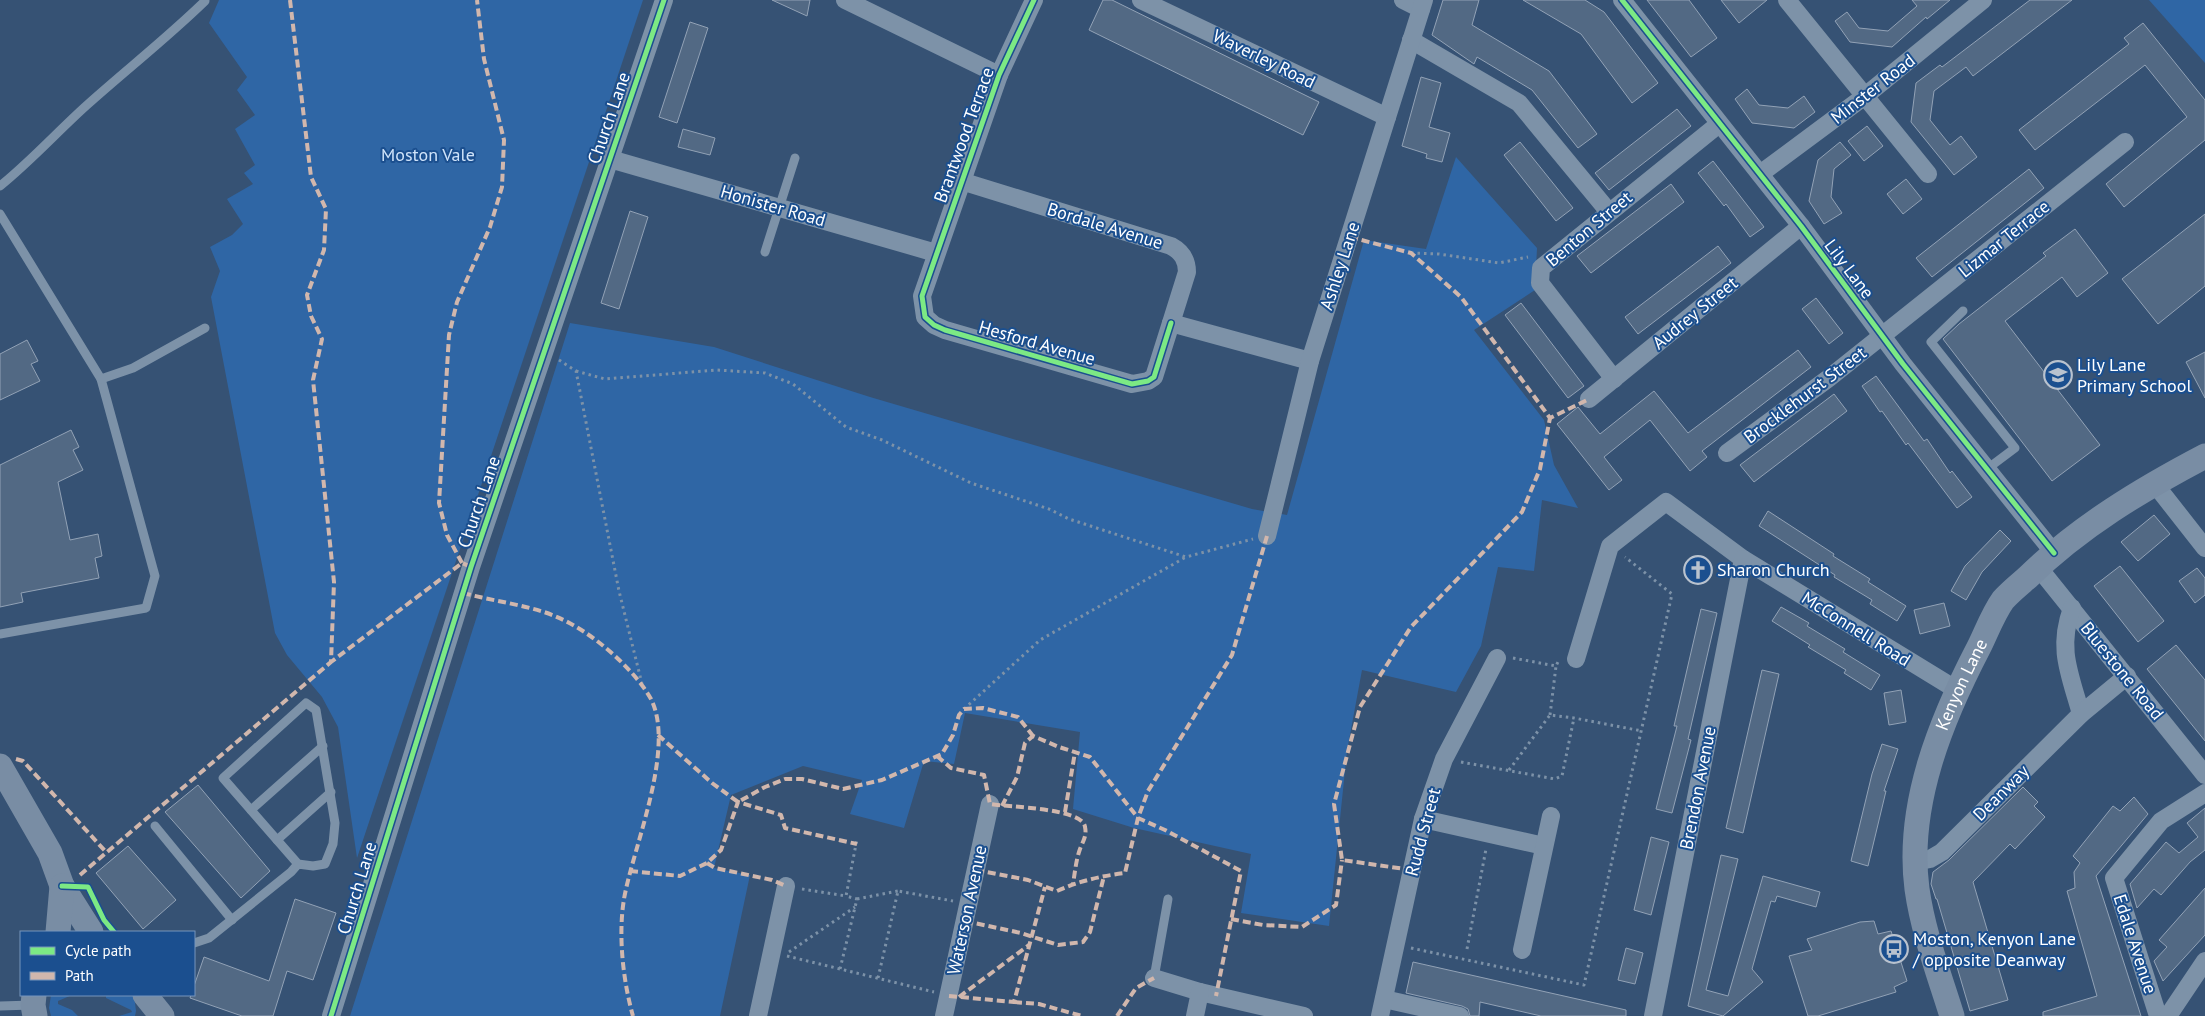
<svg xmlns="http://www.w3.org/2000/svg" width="2205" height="1016" font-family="'PT Sans',sans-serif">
	<rect width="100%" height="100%" fill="#365274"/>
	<g fill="#2f66a5">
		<polygon points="219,0 643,0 357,858 338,727 322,697 287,655 275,633 211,297 220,271 210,247 232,235 243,224 227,199 253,184 244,173 255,165 235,129 255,115 237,90 247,77 209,23"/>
		<polygon points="2149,0 2205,0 2205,63"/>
		<polygon points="1456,157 1537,248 1535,290 1474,330 1544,420 1554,465 1578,508 1542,500 1534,571 1498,567 1481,646 1456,692 1362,670 1347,751 1329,926 1241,913 1251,854 1134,828 1073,809 1080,732 965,713 954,764 924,761 904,828 850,814 862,780 803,766 731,795 714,868 750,875 720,1016 350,1016 570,323 714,347 870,397 1252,509 1287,515 1364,240 1426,249"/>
		<polygon points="51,995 72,995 58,1001 58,1004 72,1010 78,1016 51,1016 49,1008"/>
		<polygon points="106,995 134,995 136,1011 135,1016 119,1016 132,1012 131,1010 106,998"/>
	</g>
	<g fill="#526984" stroke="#92a2b6">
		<polygon points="772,0 810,0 807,16"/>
		<polygon points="1103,0 1112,0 1319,102 1303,135 1089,30"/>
		<polygon points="1443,0 1479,0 1472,25 1549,71 1597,134 1578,148 1532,90 1477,57 1474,64 1432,35"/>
		<polygon points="1523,0 1585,0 1604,12 1658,83 1632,103 1581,34"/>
		<polygon points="1647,0 1689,0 1717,38 1691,57"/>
		<polygon points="1721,0 1767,0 1739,23"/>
		<polygon points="1912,0 1950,0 1927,19 1926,17 1892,47 1850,42 1835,21 1847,12 1859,28 1888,31 1917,6"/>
		<polygon points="2030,0 2072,0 1973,76 1966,67 1934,91 1930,120 1950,145 1961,136 1977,157 1954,175 1911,122 1916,83 1940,65 1942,67"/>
		<polygon points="690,22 708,28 677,123 659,117"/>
		<polygon points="2143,23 2205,100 2205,140 2124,207 2106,184 2187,117 2145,65 2035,150 2019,130 2129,44 2124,38"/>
		<polygon points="1421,77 1441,83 1429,127 1450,133 1442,162 1426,158 1427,154 1402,146"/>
		<polygon points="1747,89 1759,105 1788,108 1804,96 1815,112 1794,128 1752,123 1735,99"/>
		<polygon points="1677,109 1691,126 1609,190 1595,173"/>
		<polygon points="1867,126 1883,146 1864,161 1848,141"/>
		<polygon points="683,129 715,138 710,155 678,147"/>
		<polygon points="1520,142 1573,208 1556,221 1504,155"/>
		<polygon points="1840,142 1851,155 1834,169 1831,197 1842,213 1824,224 1809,201 1818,160"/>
		<polygon points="1713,161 1764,227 1750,237 1726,204 1724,206 1698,173"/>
		<polygon points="2029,169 2044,188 1932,277 1916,258"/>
		<polygon points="1906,179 1922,199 1903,214 1887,194"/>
		<polygon points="1671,184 1684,202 1591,273 1577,256"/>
		<polygon points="630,211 648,217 619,309 601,303"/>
		<polygon points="2205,214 2205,286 2158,324 2122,279"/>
		<polygon points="2075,229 2108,273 2077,297 2062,277 2005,321 2100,445 2052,481 1943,339 1959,324 2046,256 2043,253"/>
		<polygon points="1718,246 1731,263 1638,334 1625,317"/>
		<polygon points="1816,298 1843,333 1829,344 1802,309"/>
		<polygon points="1521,303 1584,386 1568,398 1505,315"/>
		<polygon points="27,340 38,361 31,364 40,381 0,400 0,354"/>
		<polygon points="1798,350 1811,367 1702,451 1707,457 1690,471 1650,420 1604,457 1622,480 1609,490 1557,424 1578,407 1600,434 1654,391 1688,433"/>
		<polygon points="2205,352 2205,398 2186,362"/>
		<polygon points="1876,376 1924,441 1927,439 1950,473 1952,471 1972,497 1957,508 1908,443 1906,445 1882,411 1880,412 1862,386"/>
		<polygon points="1834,394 1847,411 1754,482 1740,465"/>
		<polygon points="71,430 79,447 73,450 83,470 58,482 70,540 98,534 102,556 95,558 99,578 21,593 23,602 0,607 0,465"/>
		<polygon points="1768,511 1834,554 1833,556 1870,579 1868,582 1906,606 1897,621 1870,604 1872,600 1834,577 1835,575 1759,526"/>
		<polygon points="2154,515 2170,534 2138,561 2121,542"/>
		<polygon points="2000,530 2011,541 1982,572 1966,600 1951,591 1965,566"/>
		<polygon points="2120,566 2164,621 2138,642 2094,586"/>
		<polygon points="2197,568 2205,578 2205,595 2195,603 2179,581"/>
		<polygon points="1944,603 1950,626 1920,634 1914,610"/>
		<polygon points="1781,607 1809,623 1807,626 1845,649 1843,652 1880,675 1871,690 1844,673 1846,670 1808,647 1810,645 1772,621"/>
		<polygon points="1701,609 1717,613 1688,739 1691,740 1672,813 1656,809 1677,726 1674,726"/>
		<polygon points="2176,645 2205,680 2205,741 2147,669"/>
		<polygon points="1762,670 1779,674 1743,833 1726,828"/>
		<polygon points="1901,690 1906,722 1889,725 1884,693"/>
		<polygon points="1882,744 1898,749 1884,791 1886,791 1868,866 1851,861 1872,774"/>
		<polygon points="198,785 270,871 241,898 165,812"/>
		<polygon points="2023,787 2038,802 2034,806 2045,817 2015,849 2010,844 1973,882 2008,1000 1970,1011 1937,899 1936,899 1931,884 1933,872 1949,860"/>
		<polygon points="2134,797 2148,814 2096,876 2141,1016 2043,1016 2043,1012 2097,996 2067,891 2075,888 2074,872 2080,863 2073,856 2113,806 2120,811"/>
		<polygon points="2205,808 2205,850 2190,862 2161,895 2154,889 2137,908 2130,884 2166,842 2179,853 2198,837 2187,823"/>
		<polygon points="1651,837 1669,842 1651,915 1634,910"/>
		<polygon points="128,846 176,900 143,929 96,873"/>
		<polygon points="1721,855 1738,859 1706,990 1728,996 1763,876 1820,892 1816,907 1777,896 1775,902 1771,901 1752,969 1763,982 1723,1016 1688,1006"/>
		<polygon points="2205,888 2205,935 2163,981 2154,961 2167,947 2159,940"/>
		<polygon points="295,899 336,913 313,980 287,971 273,1016 242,1016 190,998 191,995 194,995 194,986 204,957 269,981"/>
		<polygon points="1874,921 1878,934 1891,931 1907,981 1894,987 1896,992 1818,1016 1808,1016 1789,956 1812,950 1807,939 1860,922"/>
		<polygon points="1626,948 1643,953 1635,984 1618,980"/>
		<polygon points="1413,962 1626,1010 1626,1016 1541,1016 1480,1002 1479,1016 1470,1016 1468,1009 1462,1006 1406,993"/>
	</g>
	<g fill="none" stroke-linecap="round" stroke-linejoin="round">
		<g stroke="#7d92a8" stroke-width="3" stroke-dasharray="2.5 4" stroke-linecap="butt">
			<polyline points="1411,253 1439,254 1499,263 1528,257"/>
			<polyline points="559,360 576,371 619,591 643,688"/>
			<polyline points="576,371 605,379 717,370 765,373 793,384 846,427 882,440 971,483 1049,509 1069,519 1186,557 1253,539"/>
			<polyline points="1513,658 1556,666 1559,660"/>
			<polyline points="964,709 1040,640 1186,557"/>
			<polyline points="1550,715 1556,666"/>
			<polyline points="1461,762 1555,779 1562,776 1574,718"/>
			<polyline points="1509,770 1550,715 1574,718 1642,731"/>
			<polyline points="802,889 846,896 857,839"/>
			<polyline points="857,899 898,891"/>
			<polyline points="1411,948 1584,985 1672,594 1625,557"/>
			<polyline points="1467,949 1486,849"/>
			<polyline points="789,952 855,907"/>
			<polyline points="787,956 934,992"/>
			<polyline points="840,969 857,899 846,896"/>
			<polyline points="878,978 898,891 953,901"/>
		</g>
		<g stroke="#7d92a8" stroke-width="9">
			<path d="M0 186C31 161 58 131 87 105 126 70 167 38 205 1"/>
			<polyline points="0,214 101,379 155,576 146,608 0,634"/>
			<polyline points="765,252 795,158"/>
			<polyline points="1963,311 1931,342 2015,448 1987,469"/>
			<polyline points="101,379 133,368 205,328"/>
			<polyline points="251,810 323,746"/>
			<polyline points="155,826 232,920"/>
			<polyline points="277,840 331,792"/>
			<polyline points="194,943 209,938 291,872 298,864 313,866 325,864 333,844 335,823 316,710 306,703 223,778 298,864"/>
			<polyline points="1154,978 1168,899"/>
			<polyline points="0,1006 32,1005"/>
		</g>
		<g stroke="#7d92a8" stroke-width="18">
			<polyline points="845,0 999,75"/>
			<polyline points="1034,0 999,75 922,296 925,317 934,325 945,330 1132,384 1148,381 1154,377 1171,323"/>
			<polyline points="1141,0 1387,117"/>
			<polyline points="1403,0 1421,9"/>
			<polyline points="1622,0 1801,226 1903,364 2054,553"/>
			<polyline points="1787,0 1928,174"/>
			<polyline points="1411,40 1519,103 1609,212"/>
			<polyline points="610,159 936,253"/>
			<polyline points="1760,174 1865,96 1983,0"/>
			<path d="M961 181 1171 246C1182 252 1187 260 1187 272L1171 323 1310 361"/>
			<polyline points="1614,379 1540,283 1541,268 1719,124"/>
			<polyline points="1589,399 1801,226"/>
			<polyline points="1727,453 1829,378 2125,142"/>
			<polyline points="2154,483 2205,548"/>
			<polyline points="1267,536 1310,361 1424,0"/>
			<polyline points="2038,567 2205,775"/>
			<path d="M2072 608C2057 649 2070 674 2081 714"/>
			<polyline points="1576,659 1610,546 1666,502 1743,559 1957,690"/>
			<polyline points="1423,819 1544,846"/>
			<polyline points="1915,862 1930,859 1942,852 2081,714 2127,676"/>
			<polyline points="1522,950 1551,816"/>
			<polyline points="1154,978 1200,992 1304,1016"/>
			<polyline points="1384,999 1460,1016"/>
			<polyline points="331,1016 471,567 664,0"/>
			<polyline points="758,1016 786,886"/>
			<polyline points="944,1016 990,804"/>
			<polyline points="1195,1016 1200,992"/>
			<polyline points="1380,1016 1423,819 1444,759 1497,658"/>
			<polyline points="1653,1016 1743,559"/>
			<polyline points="2158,1016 2114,878 2161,821 2205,793"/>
			<polyline points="2168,1016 2205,961"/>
		</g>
		<g stroke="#798da4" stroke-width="25">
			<polyline points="0,766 50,853 62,886 91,932"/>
			<polyline points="58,932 62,886"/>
			<polyline points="34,995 33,1005 35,1016"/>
			<polyline points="145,995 162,1016"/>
			<path id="s1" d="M1952 1016C1939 974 1923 932 1917 889 1906 805 1941 720 1979 647 1986 633 1993 614 2003 600 2010 592 2020 584 2028 577 2079 527 2142 489 2205 456"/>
		</g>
		<g stroke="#d1b7ad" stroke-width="4" stroke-dasharray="8 4" stroke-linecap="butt">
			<polyline points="290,0 311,177 326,209 324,250 307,295 311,316 322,339 313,380 334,582 331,662 462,563 471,567"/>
			<polyline points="1350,237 1411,253 1461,297 1550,418 1589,399"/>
			<polyline points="462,563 447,535 439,503 449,335 457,302 490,227 502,187 504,140 484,59 477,0"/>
			<path d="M463 593C490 600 518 604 544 612 571 621 594 637 615 656 628 668 642 683 651 699 676 749 633 847 624 899 618 935 623 981 633 1016"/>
			<polyline points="658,735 712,783 738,802 765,787 785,779 802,779 843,789 882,780 942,754 953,735 959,715 964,709 983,708 1018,717 1033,736"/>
			<path d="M937 756 951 768 984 775 990 804C1008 807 1083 808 1085 827 1087 836 1083 841 1080 849 1076 860 1075 872 1073 884"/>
			<polyline points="16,759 23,761 106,852"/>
			<polyline points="1002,806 1017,777 1025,743 1033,736 1059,747 1090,757 1138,818 1165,830 1241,871 1216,996"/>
			<polyline points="1065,812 1075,752"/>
			<polyline points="707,863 715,868 772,880 786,886"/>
			<path d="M976 870 1028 880 1057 891C1079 881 1101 876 1125 873L1138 818 1148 791 1232 655 1267 536"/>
			<polyline points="1412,870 1342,860 1334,804 1360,707 1411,627 1522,512 1540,469 1550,418"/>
			<polyline points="630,871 680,876 707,863 721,850 738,802 781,815 785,828 857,844"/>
			<polyline points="80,875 331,662"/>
			<polyline points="1231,919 1263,925 1302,927 1336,905 1342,860"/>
			<polyline points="965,921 1021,933 1058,945 1083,942 1090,932 1104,876"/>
			<polyline points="949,996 1014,1002 1045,887"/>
			<polyline points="959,997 1029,945"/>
			<polyline points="1014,1002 1039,1004 1082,1016"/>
			<polyline points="1117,1016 1136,988 1154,978"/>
		</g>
		<defs>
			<g id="cycleway">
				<polyline points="1034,0 999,75 922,296 925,317 934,325 945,330 1132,384 1148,381 1154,377 1171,323"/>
				<polyline points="1622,0 1801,226 1903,364 2054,553"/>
				<polyline points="62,886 88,887 104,920 114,932"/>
				<polyline points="331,1016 471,567 664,0"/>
			</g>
		</defs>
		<use href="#cycleway" stroke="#1b4f8f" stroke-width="8"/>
		<use href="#cycleway" stroke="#7ce984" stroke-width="5"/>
	</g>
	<defs>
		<symbol id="school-ring" viewBox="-11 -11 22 22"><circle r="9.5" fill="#1b4f8f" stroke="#b9c2ce" stroke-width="1.5"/><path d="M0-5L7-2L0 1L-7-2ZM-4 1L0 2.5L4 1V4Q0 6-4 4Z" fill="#b9c2ce"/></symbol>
		<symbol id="church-ring" viewBox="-11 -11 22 22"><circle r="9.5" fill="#1b4f8f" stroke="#b9c2ce" stroke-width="1.5"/><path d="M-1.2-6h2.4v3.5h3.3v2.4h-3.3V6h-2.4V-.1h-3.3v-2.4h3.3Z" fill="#b9c2ce"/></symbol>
		<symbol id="bus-ring" viewBox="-11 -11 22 22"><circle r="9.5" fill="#1b4f8f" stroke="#b9c2ce" stroke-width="1.5"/><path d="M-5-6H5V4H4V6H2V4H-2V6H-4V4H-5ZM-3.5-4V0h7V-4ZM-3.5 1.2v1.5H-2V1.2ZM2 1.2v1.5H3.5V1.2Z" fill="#b9c2ce"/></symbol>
	</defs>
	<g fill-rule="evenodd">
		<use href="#school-ring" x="2042" y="359" width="32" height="32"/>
		<use href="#church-ring" x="1682" y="554" width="32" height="32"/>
		<use href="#bus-ring" x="1878" y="933" width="32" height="32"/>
	</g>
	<g text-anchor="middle" stroke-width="4" stroke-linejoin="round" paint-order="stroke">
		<g font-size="18" fill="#fff" stroke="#1b4f8f">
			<text transform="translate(1264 59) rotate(26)" y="6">Waverley Road</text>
			<text transform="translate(1873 89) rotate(-38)" y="6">Minster Road</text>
			<text transform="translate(609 118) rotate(-71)" y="6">Church Lane</text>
			<text transform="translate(964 135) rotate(-70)" y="6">Brantwood Terrace</text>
			<text transform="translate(773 206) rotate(16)" y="6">Honister Road</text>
			<text transform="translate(1105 226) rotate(17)" y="6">Bordale Avenue</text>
			<text transform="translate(1589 229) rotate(-40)" y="6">Benton Street</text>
			<text transform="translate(2004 239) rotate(-39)" y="6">Lizmar Terrace</text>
			<text transform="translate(1340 266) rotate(-72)" y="6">Ashley Lane</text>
			<text transform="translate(1849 269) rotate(53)" y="6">Lily Lane</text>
			<text transform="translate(1695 313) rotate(-39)" y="6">Audrey Street</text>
			<text transform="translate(1037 343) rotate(16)" y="6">Hesford Avenue</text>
			<text transform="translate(1805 395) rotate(-37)" y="6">Brocklehurst Street</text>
			<text transform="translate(479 502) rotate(-71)" y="6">Church Lane</text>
			<text transform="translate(1856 629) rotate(32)" y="6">McConnell Road</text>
			<text transform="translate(2122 671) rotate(51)" y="6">Bluestone Road</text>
			<text dy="6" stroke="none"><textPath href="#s1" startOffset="344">Kenyon Lane</textPath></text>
			<text transform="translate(1698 788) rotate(-79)" y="6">Brendon Avenue</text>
			<text transform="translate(2001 793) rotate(-45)" y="6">Deanway</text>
			<text transform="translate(1423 832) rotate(-75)" y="6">Rudd Street</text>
			<text transform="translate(357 888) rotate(-73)" y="6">Church Lane</text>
			<text transform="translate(967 910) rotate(-78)" y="6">Waterson Avenue</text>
			<text transform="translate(2135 944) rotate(72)" y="6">Edale Avenue</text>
		</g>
		<g font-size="18" fill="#cfe3fa" stroke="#1b4f8f">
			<text x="428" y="161">Moston Vale</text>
		</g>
		<g font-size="18" fill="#fff" stroke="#1b4f8f" text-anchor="start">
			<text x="2077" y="371">Lily Lane<tspan x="2077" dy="21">Primary School</tspan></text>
			<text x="1717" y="576">Sharon Church</text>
			<text x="1913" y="945">Moston, Kenyon Lane<tspan x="1913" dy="21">/ opposite Deanway</tspan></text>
		</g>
	</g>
	<rect x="20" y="931" width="175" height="65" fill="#1b4f8f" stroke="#7695bc"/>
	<rect x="30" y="947" width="25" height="8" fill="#7ce984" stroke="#7695bc"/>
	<text x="65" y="956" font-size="15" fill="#ffffff">Cycle path</text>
	<rect x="30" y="972" width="25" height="8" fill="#d1b7ad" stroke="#7695bc"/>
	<text x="65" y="981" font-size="15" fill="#ffffff">Path</text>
</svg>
